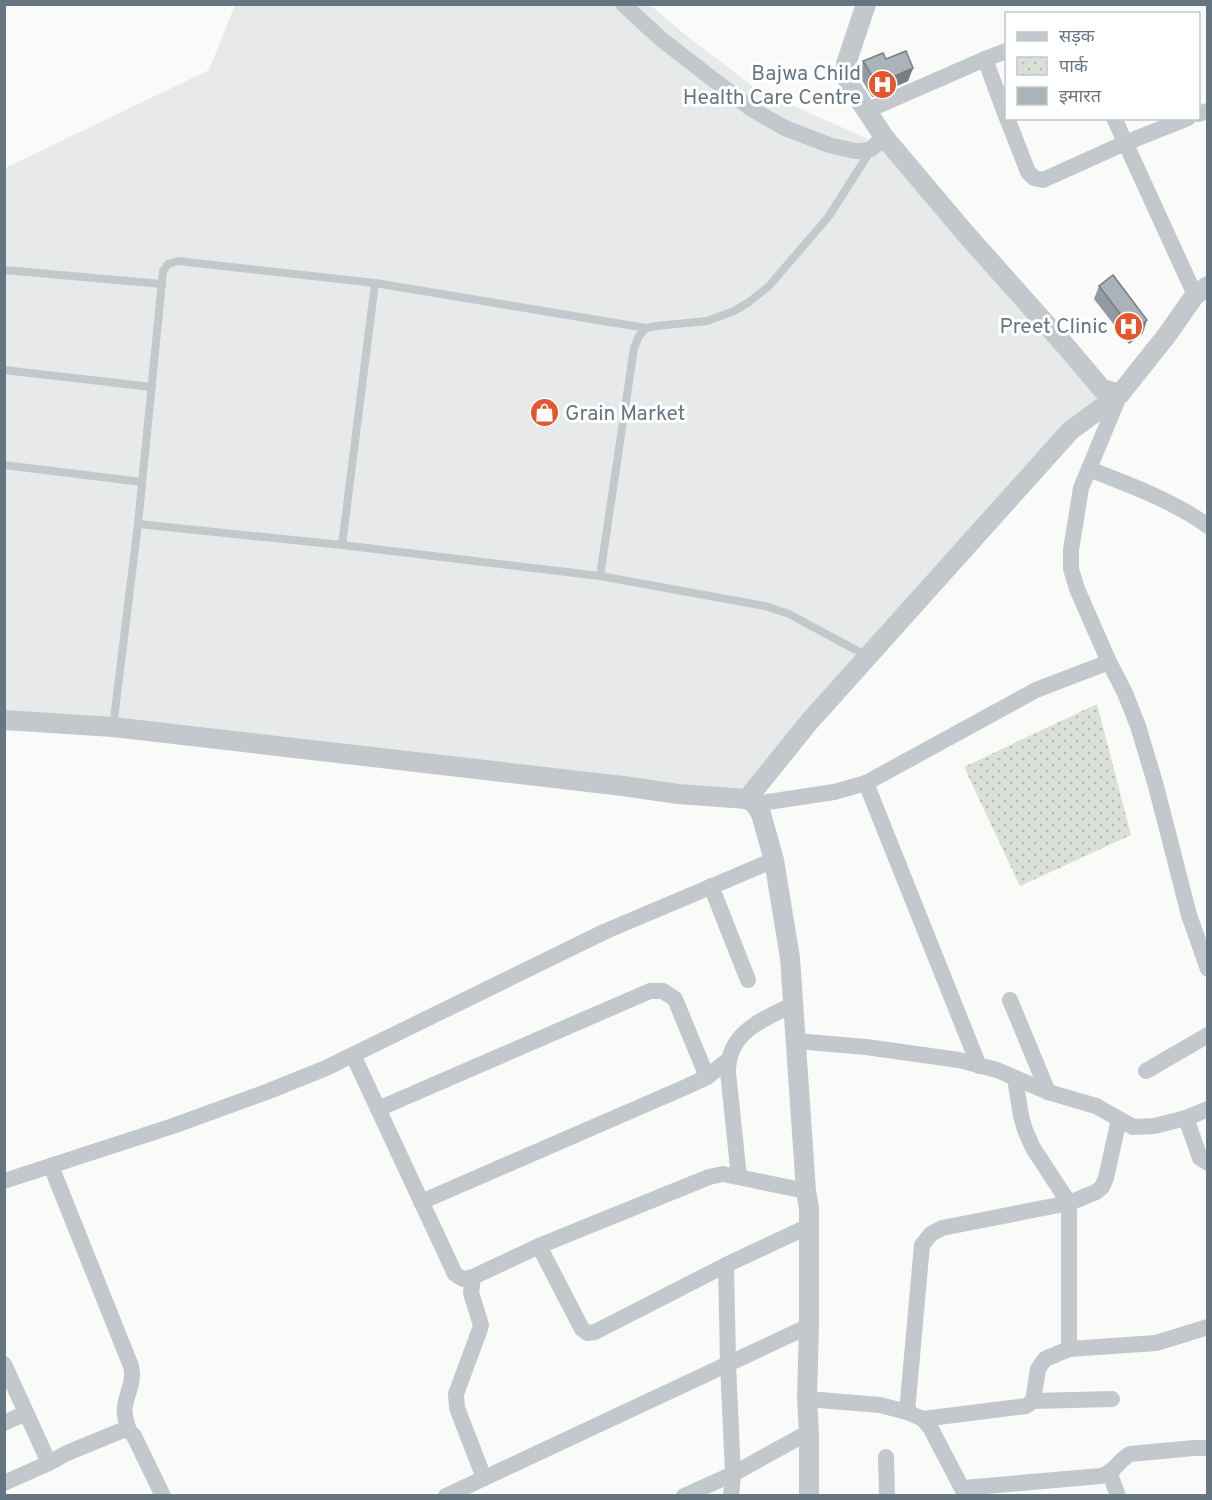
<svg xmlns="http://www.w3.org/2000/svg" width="1212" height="1500" font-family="Overpass,'Noto Sans Devanagari',sans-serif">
	<defs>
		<pattern id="park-dots" width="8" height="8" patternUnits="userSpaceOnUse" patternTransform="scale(1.5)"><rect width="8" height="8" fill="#dadfd7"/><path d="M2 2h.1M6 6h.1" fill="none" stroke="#b4b9b4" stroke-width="1.8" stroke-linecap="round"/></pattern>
	</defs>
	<rect width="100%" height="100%" fill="#fafaf8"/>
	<polygon fill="#e8e9e9" points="235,5 650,5 682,32 756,89 857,134 886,148 1098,398 743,802 5,722 5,168 209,70"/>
	<polygon fill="url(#park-dots)" points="1097,704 1131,835 1020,886 964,767"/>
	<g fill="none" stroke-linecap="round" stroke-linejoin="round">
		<g stroke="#c3c8cc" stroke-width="8">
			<polyline points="4,270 162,284"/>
			<polyline points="4,370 152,387"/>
			<polyline points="4,465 142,482"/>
			<polyline points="138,524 163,271 168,264 178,261 375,283 646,328"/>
			<polyline points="342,545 375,283"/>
			<polyline points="600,576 634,348 639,336 646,328 656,326 707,321 734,311 749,302 769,286 829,216 871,150"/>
			<polyline points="113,727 138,524 342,545 600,576 765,606 789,614 867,656"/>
		</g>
		<g stroke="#c3c8cc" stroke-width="16">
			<polyline points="623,4 661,39 750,108 785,128 829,145 855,151 863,151 871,149 884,137"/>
			<polyline points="985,59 1006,116"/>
			<polyline points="866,111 985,59 1006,51"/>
			<polyline points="1198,114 1208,111"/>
			<polyline points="1007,118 1028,172 1034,178 1043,180 1125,143 1188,118"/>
			<polyline points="1114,118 1195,295"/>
			<polyline points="1120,394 1081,488 1071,550 1071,569 1077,589 1109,662 1125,693 1138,726 1156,786 1189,915 1208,969"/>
			<path d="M1089 469C1129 485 1172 500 1208 526"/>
			<polyline points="866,783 979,1066"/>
			<polyline points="755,804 834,792 866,783 1036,690 1109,662"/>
			<polyline points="711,886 748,980"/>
			<polyline points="1010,1000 1048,1092"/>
			<polyline points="796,1041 866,1047 959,1060 997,1070 1048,1092 1096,1106 1133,1127 1154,1126 1186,1118 1208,1109"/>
			<polyline points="353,1055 455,1274 463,1279 473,1277 539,1246 709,1177 723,1174 806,1191"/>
			<polyline points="1146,1071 1208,1035"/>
			<polyline points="1015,1078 1021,1116 1025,1130 1033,1148 1069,1203 1069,1349"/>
			<polyline points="378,1109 650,991 663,991 675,999 707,1077"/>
			<polyline points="1186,1118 1200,1158 1208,1163"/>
			<path d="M51 1166 131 1366C135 1381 127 1392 125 1406 123 1414 127 1423 129 1431"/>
			<path d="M739 1177 728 1072C728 1031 763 1020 794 1004"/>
			<polyline points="4,1181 173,1126 269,1091 326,1068 606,931 774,860"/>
			<polyline points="421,1202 688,1086 707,1077 728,1060"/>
			<polyline points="539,1246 582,1329 588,1333 595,1332 726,1265 809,1226"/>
			<polyline points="726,1265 728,1364 733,1474 731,1496"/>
			<polyline points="473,1277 471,1293 481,1325 480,1329 456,1394 457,1408 484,1478"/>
			<polyline points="4,1364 49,1463"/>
			<polyline points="807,1399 880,1405 907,1412 923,1419 931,1429 966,1496"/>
			<polyline points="1033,1401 1112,1399"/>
			<polyline points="907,1412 922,1245 931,1234 942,1228 1069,1203 1096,1192 1102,1187 1106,1178 1119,1119"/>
			<polyline points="923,1419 1026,1406 1033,1401 1038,1369 1045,1359 1069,1349 1156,1343 1208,1327"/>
			<polyline points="4,1423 26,1413"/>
			<polyline points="886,1457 887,1496"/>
			<polyline points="1110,1474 1118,1496"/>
			<polyline points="4,1483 49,1463 67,1453 123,1430 129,1431 134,1436 163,1496"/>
			<path d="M963 1488 1101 1476C1115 1472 1118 1461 1130 1454L1194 1448H1208"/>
			<polyline points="446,1496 809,1326"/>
			<polyline points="684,1496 733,1474 809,1432"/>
		</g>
		<g stroke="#c3c8cc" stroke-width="20">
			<polyline points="866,4 846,64 846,74 849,84 884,137 965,233 1063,343 1102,389 1120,394"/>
			<polyline points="4,720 113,727 623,786 678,794 747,799 755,804 761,814 774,860 790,958 806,1191 809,1208 809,1326 807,1399 809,1432 809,1496"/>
			<polyline points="747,799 809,722 1070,431 1120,394 1167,335 1195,295 1208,286"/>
		</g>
	</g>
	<g fill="#929a9f">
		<polygon points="886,59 913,68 908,81 872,97 859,75 863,61"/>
		<polygon points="1099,286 1143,333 1129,344 1094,299"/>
	</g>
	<g fill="#777d82">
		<polygon points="913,68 908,81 872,97 877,84"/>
		<polygon points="1147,320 1143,333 1129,344 1133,331"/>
	</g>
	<g fill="#aab3b9" stroke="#777d82" stroke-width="1.5">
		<polygon points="906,51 913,68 877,84 863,61 883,53 886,59"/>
		<polygon points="1113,275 1147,320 1133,331 1099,286"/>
	</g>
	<defs>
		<symbol id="hospital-disc" viewBox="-11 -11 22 22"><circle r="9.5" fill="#e4572e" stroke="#fff"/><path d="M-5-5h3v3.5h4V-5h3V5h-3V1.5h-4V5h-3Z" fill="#fff"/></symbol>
		<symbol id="shop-disc" viewBox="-11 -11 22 22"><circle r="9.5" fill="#e4572e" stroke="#fff"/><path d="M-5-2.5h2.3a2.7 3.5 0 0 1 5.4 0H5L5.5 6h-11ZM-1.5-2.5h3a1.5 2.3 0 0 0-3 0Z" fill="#fff"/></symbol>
	</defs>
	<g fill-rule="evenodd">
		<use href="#hospital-disc" x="866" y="68" width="33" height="33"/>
		<use href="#hospital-disc" x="1112" y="310" width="33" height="33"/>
		<use href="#shop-disc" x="528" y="396" width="33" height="33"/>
	</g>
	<g text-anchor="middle" stroke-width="6" stroke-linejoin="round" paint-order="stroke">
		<g font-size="21" fill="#657683" stroke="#fff" text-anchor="end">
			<text x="861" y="80">Bajwa Child<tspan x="861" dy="24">Health Care Centre</tspan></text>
			<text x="1108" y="333">Preet Clinic</text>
			<text x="565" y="420" text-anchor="start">Grain Market</text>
		</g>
	</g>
	<rect width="1212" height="1500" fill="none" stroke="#657683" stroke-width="12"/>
	<rect x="1005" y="12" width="195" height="108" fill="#ffffff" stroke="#c1c8cd" stroke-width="1.5"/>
	<rect x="1017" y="32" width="30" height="9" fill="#c3c8cc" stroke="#c1c8cd" stroke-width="1.5"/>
	<text x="1059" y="42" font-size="18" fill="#657683">सड़क</text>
	<rect x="1017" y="57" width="30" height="18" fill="url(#park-dots)" stroke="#c1c8cd" stroke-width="1.5"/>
	<text x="1059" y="72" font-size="18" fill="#657683">पार्क</text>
	<rect x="1017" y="87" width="30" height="18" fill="#aab3b9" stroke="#c1c8cd" stroke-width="1.5"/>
	<text x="1059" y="102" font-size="18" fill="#657683">इमारत</text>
</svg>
